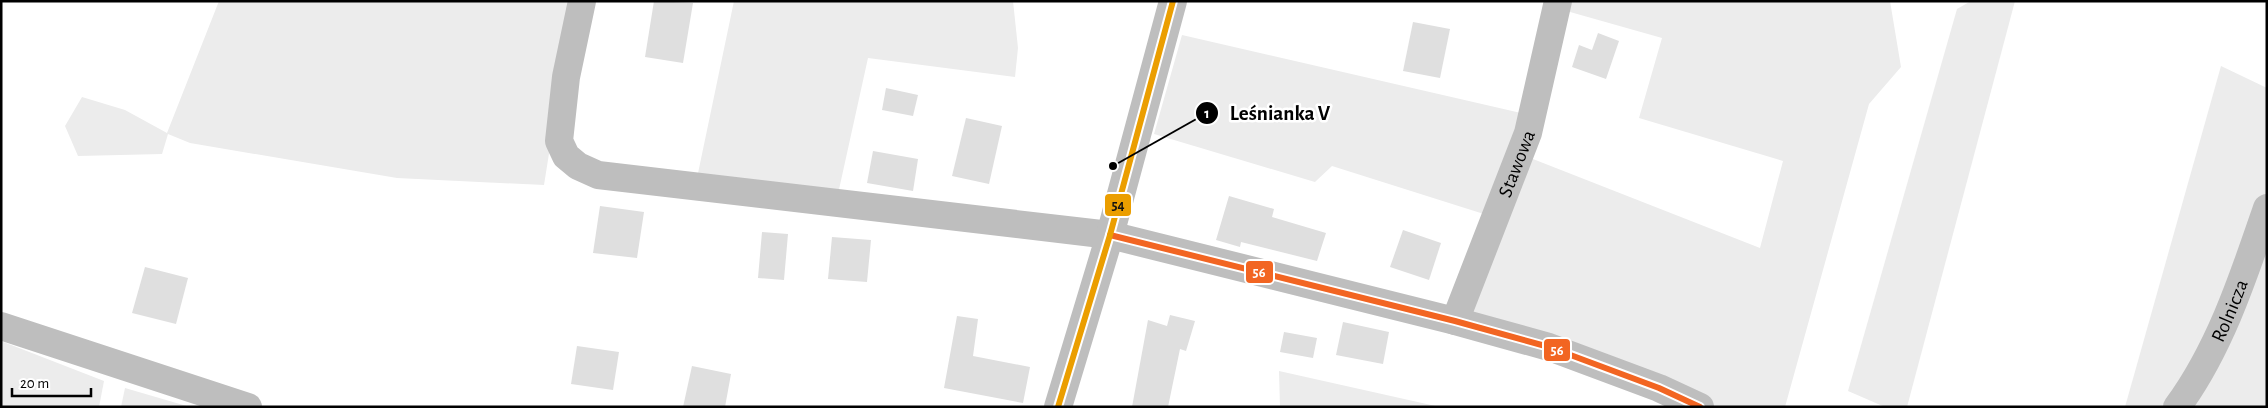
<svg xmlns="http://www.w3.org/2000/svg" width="2268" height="408" font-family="'Alegreya Sans',sans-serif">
	<rect width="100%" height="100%" fill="#fff"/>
	<g fill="#ececec">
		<polygon points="219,1 582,1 551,141 544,185 397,178 190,143 168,134 162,154 78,156 65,126 82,97 125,110 167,133"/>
		<polygon points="734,1 1013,1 1018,48 1015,77 868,58 838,194 697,178"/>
		<polygon points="1558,1 1890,1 1901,67 1869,104 1785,407 1700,407 1455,321 1520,154 1760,248 1783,161 1639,118 1662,38 1556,8"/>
		<polygon points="1971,1 2015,1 1907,407 1885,407 1848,391 1957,9"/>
		<polygon points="1182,35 1521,113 1487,215 1332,166 1315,182 1154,134"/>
		<polygon points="2221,66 2267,88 2267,407 2125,407"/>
		<polygon points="1,341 104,381 99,407 1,407"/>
		<polygon points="1279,371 1440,407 1280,407"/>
		<polygon points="125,388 190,407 121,407"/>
	</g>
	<g fill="#dfdfdf">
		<polygon points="654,1 693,3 683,63 645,57"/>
		<polygon points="1413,22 1450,29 1440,78 1403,71"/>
		<polygon points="1598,33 1619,41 1606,79 1572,67 1579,45 1592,50"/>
		<polygon points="886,88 918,95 913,116 882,110"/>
		<polygon points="966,118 1002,126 989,184 952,176"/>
		<polygon points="873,151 918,159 913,191 867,183"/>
		<polygon points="1229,196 1274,209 1272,217 1326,233 1317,261 1241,242 1240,247 1216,240"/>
		<polygon points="600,206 644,212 637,258 593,253"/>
		<polygon points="1403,230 1441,243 1429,280 1390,267"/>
		<polygon points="762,232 788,234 784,280 758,278"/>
		<polygon points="832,237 871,240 867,282 828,279"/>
		<polygon points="145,267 188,278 176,324 132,313"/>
		<polygon points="1170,315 1195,321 1186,351 1180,349 1168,407 1132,407 1148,320 1167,326"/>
		<polygon points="957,316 978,319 973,356 1030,367 1023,403 944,388"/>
		<polygon points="1343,322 1389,332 1383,364 1336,355"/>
		<polygon points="1284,332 1317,338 1313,358 1280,352"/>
		<polygon points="577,346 619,352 613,390 571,384"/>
		<polygon points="692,366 731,374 725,407 683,407"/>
	</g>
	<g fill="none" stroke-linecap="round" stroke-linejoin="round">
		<g stroke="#bebebe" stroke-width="28">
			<polyline points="582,1 566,77 559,141 566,156 578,166 598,175 1110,235 1455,321 1549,347 1659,388 1700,407"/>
			<path id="s1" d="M1455 321 1528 133 1558 1"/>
			<polyline points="1,326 248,407"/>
			<polyline points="1058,407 1110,235 1173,1"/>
			<path id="s2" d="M2177 407C2220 349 2244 275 2267 208"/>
		</g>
		<defs>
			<polyline id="bus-1" points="1110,235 1455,321 1549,347 1659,388 1700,407"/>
			<polyline id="bus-2" points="1058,407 1110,235 1173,1"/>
		</defs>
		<use href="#bus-1" stroke="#fff" stroke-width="10"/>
		<use href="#bus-2" stroke="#fff" stroke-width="10"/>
		<use href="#bus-1" stroke="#f26522" stroke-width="6"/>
		<use href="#bus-2" stroke="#eb9e00" stroke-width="6"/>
	</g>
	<g text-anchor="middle" stroke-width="5" stroke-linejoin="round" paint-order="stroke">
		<g font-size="20" fill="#000" stroke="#fff">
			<text dy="7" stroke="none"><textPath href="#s1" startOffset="169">Stawowa</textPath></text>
			<text dy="7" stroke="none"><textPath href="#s2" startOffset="110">Rolnicza</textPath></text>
		</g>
	</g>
	<path fill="none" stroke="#000" stroke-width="2" d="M1113 166L1207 113"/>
	<g fill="#000" stroke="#fff" stroke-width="2">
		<circle cx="1113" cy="166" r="5"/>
		<circle cx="1207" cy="113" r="12"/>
	</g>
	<g font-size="15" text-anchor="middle" font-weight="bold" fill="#fff">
		<text x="1207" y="118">1</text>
	</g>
	<g font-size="21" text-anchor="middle" font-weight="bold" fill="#000" stroke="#fff" stroke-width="5" stroke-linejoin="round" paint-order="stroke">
		<text x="1280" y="120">Leśnianka V</text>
	</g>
	<g stroke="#fff" stroke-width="2">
		<rect x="1104" y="193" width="28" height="24" rx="5" fill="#eb9e00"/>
		<rect x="1245" y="260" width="29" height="24" rx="5" fill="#f26522"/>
		<rect x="1543" y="338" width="28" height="24" rx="5" fill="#f26522"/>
	</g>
	<g font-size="14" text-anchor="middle" font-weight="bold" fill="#fff">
		<text x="1259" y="277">56</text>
		<text x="1557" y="355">56</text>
	</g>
	<g font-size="14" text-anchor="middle" font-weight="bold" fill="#111">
		<text x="1118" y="210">54</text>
	</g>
	<rect width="2268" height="408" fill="none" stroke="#000000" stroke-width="5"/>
	<path d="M12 388v8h79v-8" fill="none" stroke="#000000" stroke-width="2.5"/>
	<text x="20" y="388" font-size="15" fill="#000000" stroke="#ffffff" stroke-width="4" paint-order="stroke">20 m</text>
</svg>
